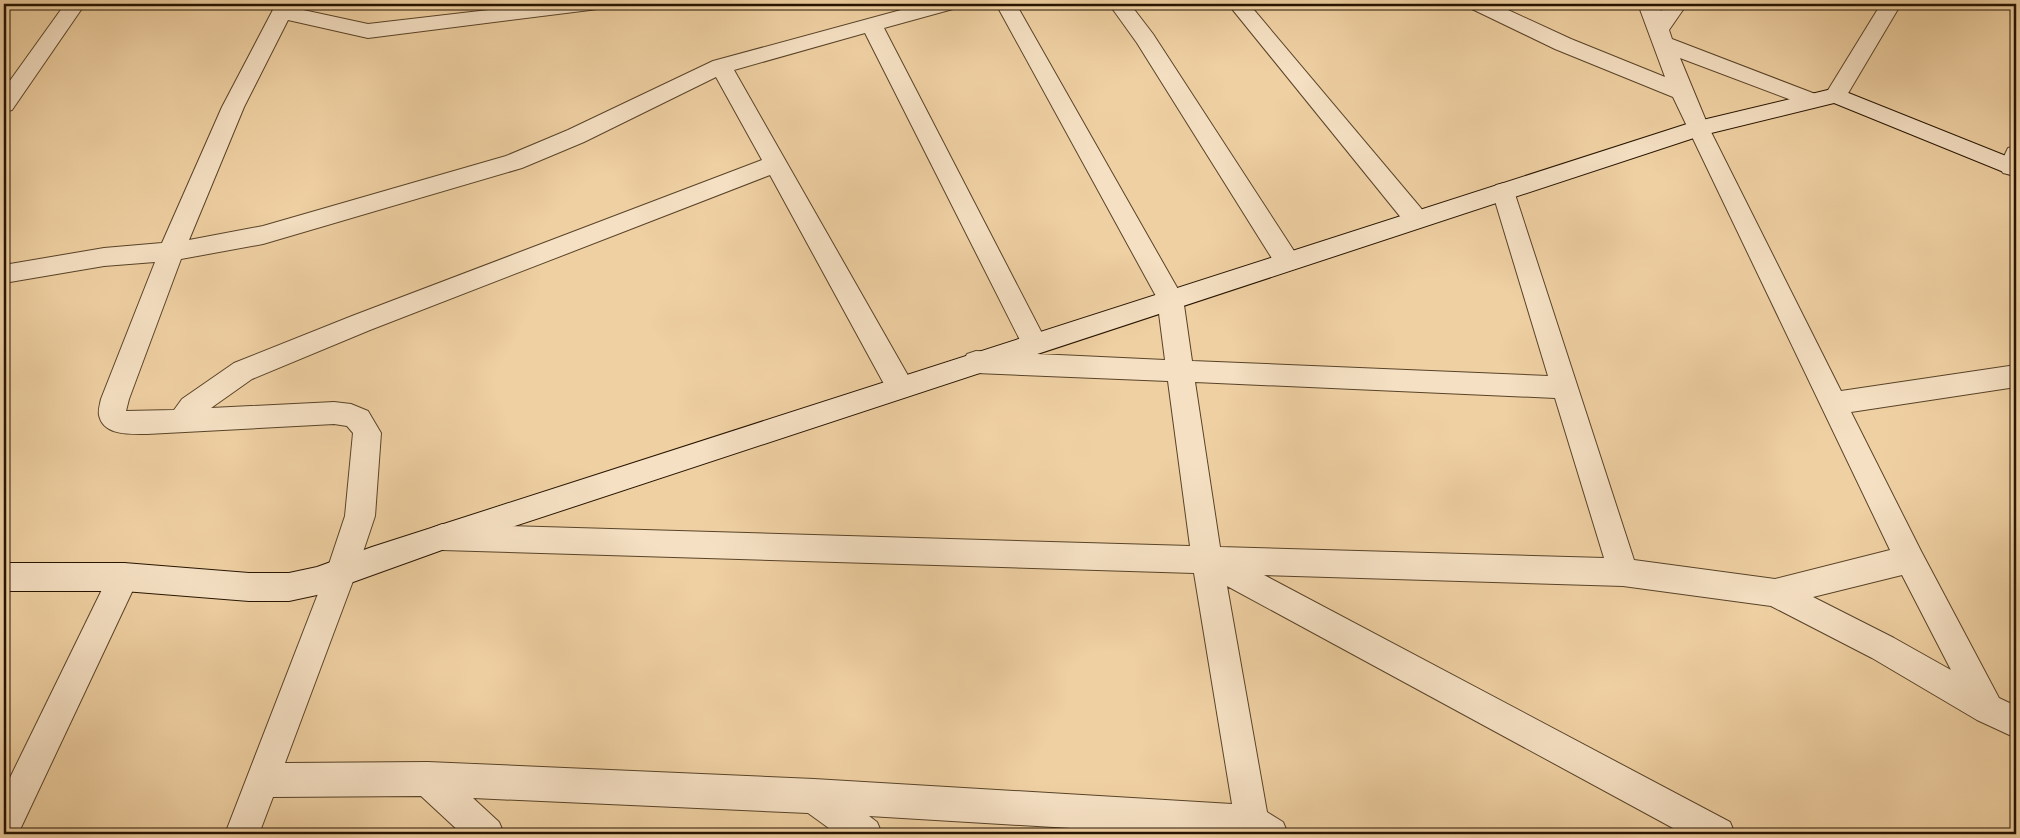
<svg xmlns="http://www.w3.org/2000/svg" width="2020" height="838" font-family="Vollkorn,serif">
	<rect width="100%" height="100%" fill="#efd0a2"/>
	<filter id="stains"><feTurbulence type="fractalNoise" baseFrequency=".004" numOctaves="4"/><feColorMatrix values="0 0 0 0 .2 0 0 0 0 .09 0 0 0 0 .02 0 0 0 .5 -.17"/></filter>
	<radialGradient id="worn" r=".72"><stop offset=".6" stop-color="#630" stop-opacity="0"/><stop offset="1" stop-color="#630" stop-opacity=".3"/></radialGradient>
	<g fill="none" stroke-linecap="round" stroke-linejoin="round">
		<defs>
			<g id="street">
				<polygon points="65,4 85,4 12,110 4,112 4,89"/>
				<path d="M276 4H296L294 8 368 24 539 4H600L597 9 590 10 368 38 288 20 244 107 189 240 263 226 506 156 568 130 713 61 923 4H956L953 9 884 28 1047 343 1043 350 1034 353 1025 350 865 33 734 70 910 379 913 387 910 395 900 398 890 395 770 175 370 330 252 379 211 408 334 402 351 404 368 411 381 433 375 516 356 573 285 763 428 762 814 779 1232 804 1194 573 442 550 432 546 427 537 432 528 442 524 1190 546 1168 381 976 373 967 370 963 362 967 354 976 351 1165 360 1157 298 996 4H1016L1179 291 1183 298 1192 361 1548 376 1492 191 1496 185 1504 183 1512 185 1634 560 1775 579 1890 550 1673 97 1555 49 1472 9 1469 4H1495L1571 39 1665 77 1638 4H1658L1661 11 1667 4H1687L1669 30 1672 39 1818 95 1821 100 1818 105 1810 107 1680 58 1709 128 1841 391 2016 365V387L1851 412 1921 551 1999 698 2016 706V738L1977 720 1872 658 1771 606 1623 586 1264 575 1730 822 1735 834H1684L1227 586 1267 812 1283 822 1288 834H1171L869 816 877 822 882 834H837L808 813 473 798 499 822 504 834H462L421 796 273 797 259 834H225L326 573 345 516 353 433 347 426 334 424 147 434C131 434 103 436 99 415 98 410 100 404 101 399L155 262 104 266 4 283V265L104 248 162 243 222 107ZM716 77 762 160 352 316 234 363 182 399 174 410 126 411 129 399 181 259 263 244 522 168 584 142ZM1195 382 1555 398 1604 558 1220 547ZM1902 575 1951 670 1894 638 1813 597Z"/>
				<polygon points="1109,4 1130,4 1153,34 1296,254 1299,261 1296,268 1287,270 1278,268 1137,43"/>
				<polygon points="1228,4 1249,4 1425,213 1428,219 1425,225 1416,228 1407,225"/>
				<polygon points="1881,4 1901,4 1844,100 1836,102 1828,100 1825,95"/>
				<polygon points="2016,146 2016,174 2011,175 2003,173 1999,167 2008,148"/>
				<polygon points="124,563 135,567 139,577 18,834 4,834 4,790 113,567"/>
			</g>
			<polygon id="secondary" points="1836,88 2016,160 2016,177 1834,103 1703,135 442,550 317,595 289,601 249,601 124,591 4,591 4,563 124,563 249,573 289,573 317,567 372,547 1690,123"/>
		</defs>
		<use href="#street" stroke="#594328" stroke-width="2"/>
		<use href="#secondary" stroke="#271400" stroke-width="2"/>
		<use href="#street" fill="#f5e0c3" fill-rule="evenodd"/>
		<use href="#secondary" fill="#f5e0c3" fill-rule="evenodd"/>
	</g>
	<rect width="2020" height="838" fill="none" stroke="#efd0a2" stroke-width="20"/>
	<rect x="5" y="5" width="2010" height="828" fill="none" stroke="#271400" stroke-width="2.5"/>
	<rect x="10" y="10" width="2000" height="818" fill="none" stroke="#271400"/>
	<rect width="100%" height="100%" filter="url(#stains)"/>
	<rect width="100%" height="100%" fill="url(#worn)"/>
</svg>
